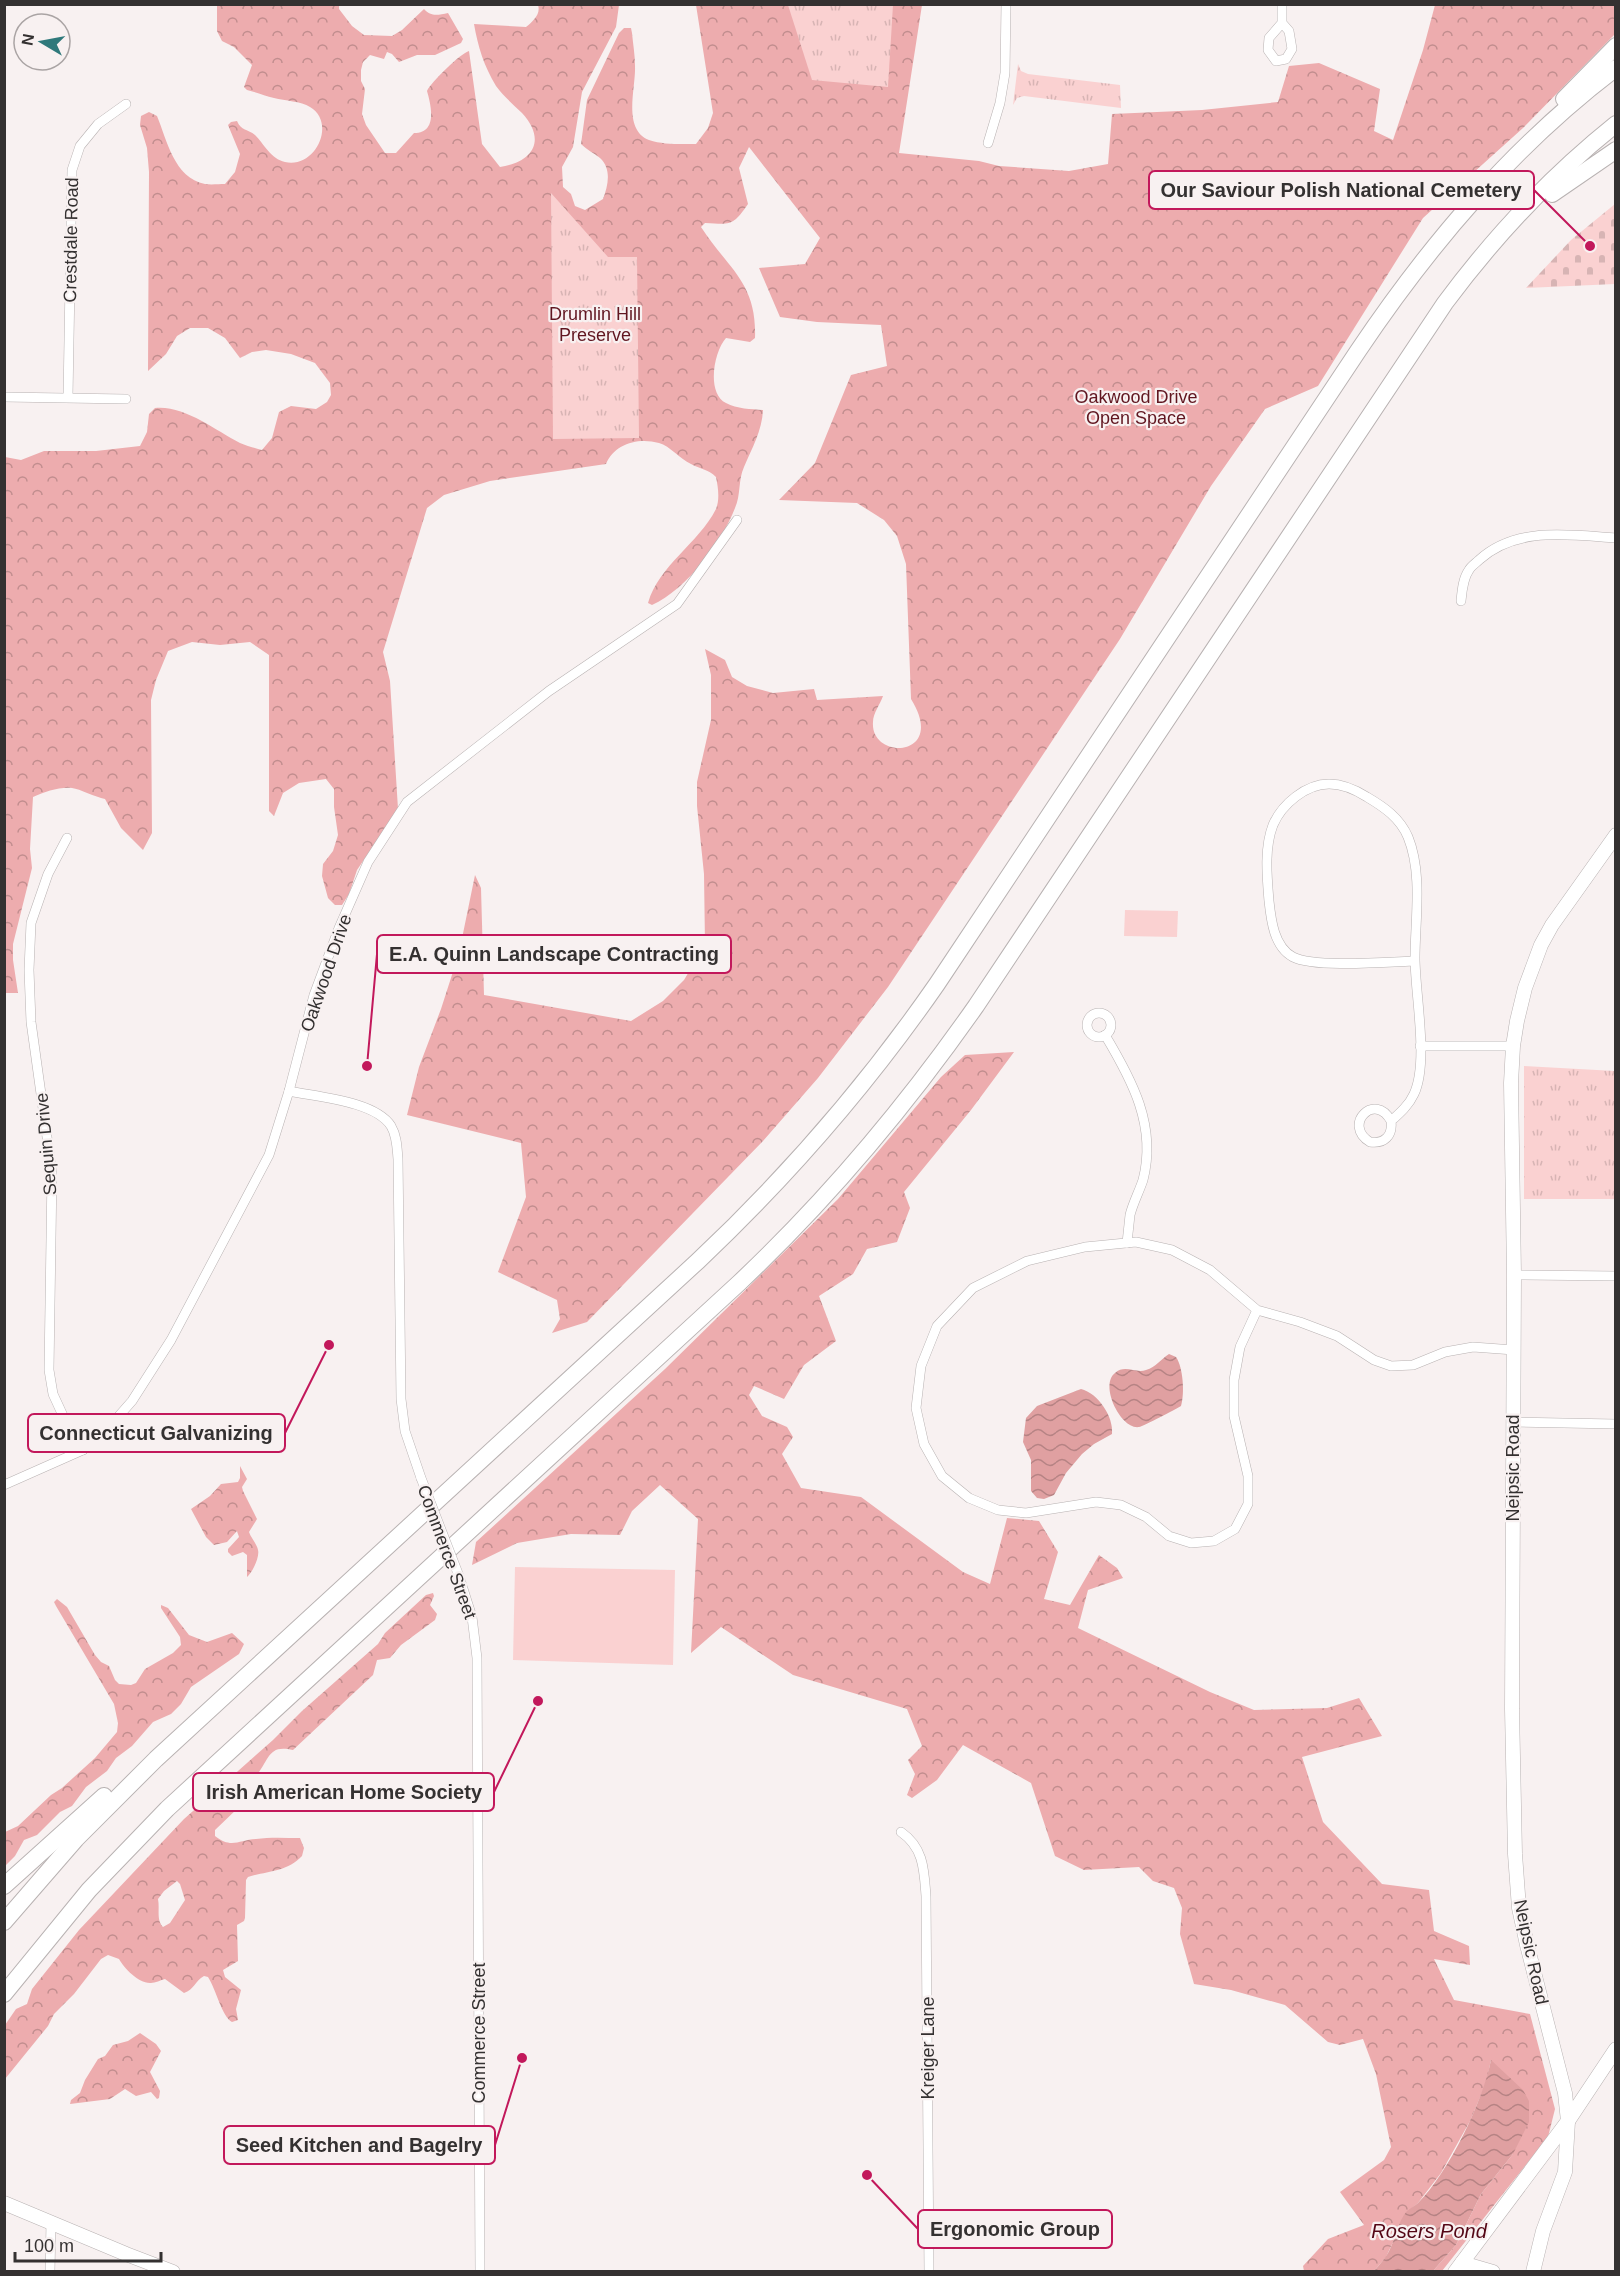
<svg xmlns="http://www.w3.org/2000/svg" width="1620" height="2276" font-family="Helvetica,sans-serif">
	<defs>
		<pattern id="forest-crowns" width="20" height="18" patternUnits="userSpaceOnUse" patternTransform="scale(1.5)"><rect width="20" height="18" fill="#edacae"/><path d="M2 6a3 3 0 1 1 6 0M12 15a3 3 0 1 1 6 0" fill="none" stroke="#c18d8e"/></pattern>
		<pattern id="cemetery-stones" width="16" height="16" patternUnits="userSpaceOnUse" patternTransform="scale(1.5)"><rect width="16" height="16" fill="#fad1d1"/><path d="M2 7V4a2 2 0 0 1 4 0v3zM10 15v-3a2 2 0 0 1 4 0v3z" fill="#d7b4b4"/></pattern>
		<pattern id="park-tufts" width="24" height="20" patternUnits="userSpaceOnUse" patternTransform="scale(1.5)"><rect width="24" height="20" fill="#fad1d1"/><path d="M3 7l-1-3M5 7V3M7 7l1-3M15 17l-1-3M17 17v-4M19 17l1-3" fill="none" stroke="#d7b4b4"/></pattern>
		<pattern id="water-waves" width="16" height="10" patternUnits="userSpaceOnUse" patternTransform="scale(1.5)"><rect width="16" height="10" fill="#e0a0a1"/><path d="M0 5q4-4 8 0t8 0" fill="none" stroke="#b68384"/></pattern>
	</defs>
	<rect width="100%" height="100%" fill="#f8f1f1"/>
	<g fill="#fad1d1">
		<polygon points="1125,910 1178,911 1177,937 1124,936"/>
		<polygon points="515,1567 675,1570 673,1665 513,1660"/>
	</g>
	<g fill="url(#forest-crowns)" fill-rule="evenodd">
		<path d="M217 5H339V9L352 26 364 35 392 36 402 30 424 9C431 17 438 15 448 13L463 39 461 43 435 55H417L399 62 392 54 387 52 384 59 370 55 363 62 361 70V81L365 89 362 114 366 125 385 153H396L414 133C438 133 431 105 427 91 431 82 461 53 469 51L482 144 500 167C533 162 547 140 522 113 513 104 503 96 496 86 484 66 478 47 474 24L526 27C533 21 541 14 538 5H619L616 27 582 92 573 147 562 167 563 187 571 194 575 206 585 210 603 199C608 186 612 169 600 158 594 153 587 150 581 144L587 100 619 33 624 28H631L632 33C633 44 635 55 635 66 636 88 622 129 649 140 664 145 681 144 696 144L708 128 713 113 696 5H922L899 153 979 161 999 166 1069 171 1108 164 1112 114 1202 110 1278 102 1289 66 1319 63 1380 89 1374 131 1393 140 1423 50 1435 5H1615V34L1523 128 1423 218 1318 386 1265 409 1211 486 1120 639 888 987 818 1078 763 1141 587 1322 552 1333 560 1319 557 1300 498 1272 526 1197 521 1143 407 1115 419 1067 441 1009 459 953 475 875 481 888 484 995 631 1021 663 1001 684 980 705 945 704 874 697 806V782L711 720V675L705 649 725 660 732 677 747 686 773 693 814 689 817 700 883 696C880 705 873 713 873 722 870 761 948 758 911 699L906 564 897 536 884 520 857 503 779 500 815 463 851 375 887 366 881 325 817 322 780 317 759 268 805 264 820 238 749 147 739 168 748 204C732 227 731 224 705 223L701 227C728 269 757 282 755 338L750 342 726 338C714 351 706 393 726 403 737 409 751 409 763 410 762 431 752 448 744 467 738 480 741 495 735 508 722 542 687 589 652 605L648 603C659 565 698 544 716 509 720 499 718 487 716 477 708 469 700 469 691 464 680 459 670 446 659 443 638 437 614 444 606 464L490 481 444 495 427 508 383 652 390 681 398 809 357 870 349 894 342 905H335L328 898 322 876 323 864 333 851 338 835 334 807V789L326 779 299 783 283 793 274 816 269 811V655L250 642 220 645 192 642 168 651 156 680 151 700 152 833 143 850 121 828 105 799C95 797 80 789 72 788 58 787 45 792 33 797L30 849 32 868 13 944V960L18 993H5V457L21 460 44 451H96L140 446 147 432 149 414 155 408C184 405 215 430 240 443 247 446 255 448 262 450L272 438 279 412 291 406 316 409 327 402 331 395 330 383 315 363 291 354 266 350 252 352 240 358 225 338 208 328H190L177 336 166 354 148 371 149 172 147 148 140 125 141 116 149 112 157 116C167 140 174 178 205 184 211 185 219 184 225 184L235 172 240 154 228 125 231 122 237 121C241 131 248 129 255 135 264 144 271 159 285 162 315 169 337 123 310 107 301 101 285 101 274 98 265 96 256 92 247 90L244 87 252 65 234 47 222 41 217 31Z"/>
		<polygon points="1014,1052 971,1110 904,1192 910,1208 897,1242 867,1249 853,1274 819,1296 836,1341 804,1365 784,1399 754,1386 749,1395 762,1416 787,1427 793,1437 782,1454 801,1488 861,1497 963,1572 990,1584 1007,1518 1039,1521 1058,1552 1044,1599 1070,1605 1099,1555 1117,1568 1123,1578 1088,1590 1078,1628 1210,1692 1254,1710 1327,1708 1359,1698 1382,1736 1302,1757 1323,1822 1382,1884 1429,1890 1434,1931 1469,1946 1470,1965 1434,1959 1454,2000 1530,2014 1555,2109 1548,2137 1442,2271 1433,2271 1456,2245 1481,2194 1513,2154 1491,2060 1486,2083 1470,2121 1441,2173 1418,2203 1407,2212 1386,2257 1374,2271 1304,2271 1303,2266 1328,2239 1364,2225 1340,2192 1384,2160 1391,2147 1376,2074 1363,2039 1340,2045 1328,2042 1285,2005 1231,1990 1194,1984 1180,1934 1182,1908 1174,1888 1153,1881 1139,1867 1084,1870 1055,1856 1031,1783 963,1745 937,1780 912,1798 907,1795 915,1774 908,1760 922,1746 907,1709 793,1675 721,1627 691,1653 698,1519 660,1485 632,1511 620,1535 571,1534 517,1543 472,1565 476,1542 665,1369 838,1199 941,1077 965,1055"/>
		<path d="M240 1466 247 1479 242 1487 243 1491 257 1519 249 1532C251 1538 257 1544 258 1550 260 1557 252 1573 247 1577V1555L243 1552 232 1556 228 1552V1549L239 1537 237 1531 227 1542 214 1545 206 1537 191 1509 210 1496 221 1484 238 1482 240 1478Z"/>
		<path d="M433 1593 434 1596 430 1605 437 1614 435 1620 401 1645 390 1658 377 1660 373 1675 293 1750C267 1744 270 1760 255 1777L261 1784 260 1787 215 1830V1836C231 1849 239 1840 256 1839 270 1837 285 1838 300 1838L304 1848 302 1856C287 1872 267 1871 248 1877L246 1880 245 1918 244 1921 237 1925 238 1961 223 1970 225 1977 241 1990 236 2009 238 2020 232 2022C222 2017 216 1989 208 1977L204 1976C195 1981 194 1990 184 1993L165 1979C161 1980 155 1983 151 1983 139 1984 124 1968 119 1959L108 1955 101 1959 74 1994 54 2014 48 2026 5 2079V2025L16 2009 27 2004 32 1989 79 1930 184 1819 273 1740 302 1711 378 1644 385 1633 426 1595ZM177 1881 180 1884 185 1900 170 1923 163 1927C156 1920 160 1909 158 1899L164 1891Z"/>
		<polygon points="57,1599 67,1607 95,1655 101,1662 109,1666 115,1680 119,1684 131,1685 136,1683 145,1669 173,1653 181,1645 180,1637 161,1608 161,1605 168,1608 189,1635 207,1642 232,1633 244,1644 239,1654 191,1687 181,1704 171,1714 153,1722 132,1746 116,1758 107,1771 86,1787 72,1806 60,1812 37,1835 24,1840 15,1856 5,1866 5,1832 18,1826 51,1795 62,1788 95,1758 117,1732 118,1723 114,1704 56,1606 54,1602"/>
		<polygon points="140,2033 156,2044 161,2051 150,2072 160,2091 159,2098 157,2099 151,2092 136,2096 125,2089 110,2099 70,2104 71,2100 80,2093 85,2080 98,2059 105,2056 113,2045 128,2041"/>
	</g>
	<polygon fill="url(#cemetery-stones)" points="1615,204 1615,284 1526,288 1571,240"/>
	<g fill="url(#park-tufts)">
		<polygon points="788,5 893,5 888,87 812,80"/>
		<polygon points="1018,64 1021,71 1028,74 1120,85 1121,108 1024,96 1017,98 1013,105"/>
		<polygon points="551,193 608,257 637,257 639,438 553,439"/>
		<polygon points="1524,1066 1615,1071 1615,1199 1524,1199"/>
	</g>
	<g fill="url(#water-waves)">
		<path d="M1169 1354 1176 1357C1183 1367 1185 1393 1181 1406 1176 1409 1144 1426 1139 1427 1121 1430 1099 1385 1115 1373 1125 1364 1136 1374 1146 1370 1156 1367 1161 1359 1169 1354Z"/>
		<path d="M1081 1389C1098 1393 1114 1417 1112 1434L1094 1444 1082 1454 1066 1473 1054 1495 1044 1499 1037 1498 1031 1491V1460L1023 1442 1026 1418 1037 1406Z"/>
		<path d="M1491 2060 1523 2090 1529 2101V2122L1513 2154 1481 2194 1456 2245 1433 2271H1374C1380 2264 1386 2258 1390 2249 1396 2237 1398 2221 1407 2211 1410 2208 1415 2206 1418 2203 1449 2172 1483 2101 1491 2060Z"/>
	</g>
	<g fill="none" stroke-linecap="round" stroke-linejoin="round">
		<defs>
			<g id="street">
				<polyline points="1282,4 1282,23 1289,31 1292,49 1286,59 1276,61 1268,50 1269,38 1282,23"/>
				<polyline points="988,143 1000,103 1005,73 1006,4"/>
				<polyline points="4,397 126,399"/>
				<polyline points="68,397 72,170 80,146 98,124 126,104"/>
				<path d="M1461 601C1462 591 1463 578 1469 570 1471 566 1476 563 1479 560 1516 526 1569 535 1616 538"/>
				<polyline points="67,838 48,874 31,923 29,970 31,1022 52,1173 49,1370 53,1394 71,1433 83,1450"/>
				<circle cx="1099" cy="1025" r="12"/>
				<path d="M1105 1035C1132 1080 1157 1126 1143 1180 1139 1192 1133 1203 1130 1215 1129 1224 1128 1234 1127 1243"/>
				<polyline points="1420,1046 1513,1046"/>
				<path d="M289 1091C317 1097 375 1101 391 1126 397 1136 397 1148 398 1159L401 1399 405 1431 421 1478"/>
				<path d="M1391 1121C1375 1091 1342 1125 1370 1142 1384 1144 1393 1136 1391 1121 1400 1113 1409 1105 1414 1094 1429 1062 1415 994 1415 958 1415 920 1423 874 1408 837 1400 818 1384 807 1367 797 1356 790 1343 784 1329 784 1306 784 1282 804 1273 825 1264 848 1267 877 1269 901 1271 920 1274 947 1293 957 1314 968 1388 962 1415 961"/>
				<polyline points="1514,1275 1616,1276"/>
				<polyline points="1257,1310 1240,1347 1234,1380 1234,1416 1248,1476 1248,1504 1235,1529 1214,1541 1191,1543 1169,1536 1146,1517 1121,1505 1096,1502 1026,1513 998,1510 969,1498 942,1476 924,1444 916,1408 921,1366 937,1326 973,1288 1027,1261 1085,1247 1136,1242 1172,1250 1210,1270 1257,1310 1300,1322 1337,1336 1374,1360 1391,1366 1413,1365 1445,1352 1473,1347 1514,1350"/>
				<polyline points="1513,1422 1616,1424"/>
				<polyline points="4,1485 83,1450 110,1426 132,1401 171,1340 269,1155 289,1091 314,995 339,928 368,862 407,802 549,691 677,604 737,520"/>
				<polyline points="459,1576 472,1617 477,1658 480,2272"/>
				<path d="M901 1832C924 1848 924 1870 926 1896L929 2272"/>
				<polyline points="50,2272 51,2222"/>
			</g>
			<g id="secondary">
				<polyline points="4,2203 126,2254 173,2272"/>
				<polyline points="1462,2263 1493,2272"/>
				<polyline points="1455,2272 1568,2121 1616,2049"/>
				<polyline points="1533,2272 1543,2231 1565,2172 1568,2121 1565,2093 1527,1945 1519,1908 1515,1854 1512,1709 1514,1275 1511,1083 1513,1046 1517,1021 1525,988 1541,945 1552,925 1616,835"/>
			</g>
			<g id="highway">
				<polyline points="1564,99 1616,46"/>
				<polyline points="1552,194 1616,150"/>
				<polyline points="4,1886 104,1796"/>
				<path d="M4 1922 76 1839 156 1759 698 1261C787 1177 867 1085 937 984L1358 351C1430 244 1512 147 1616 68"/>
				<path d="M4 1994 89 1890 167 1809 739 1283C828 1199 906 1106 976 1006L1445 303C1494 237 1551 176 1616 124"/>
			</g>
		</defs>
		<use href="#street" stroke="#b8b2b2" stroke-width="10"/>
		<use href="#secondary" stroke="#b8b2b2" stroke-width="15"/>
		<use href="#highway" stroke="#b8b2b2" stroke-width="18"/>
		<use href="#street" stroke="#fff" stroke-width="9"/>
		<use href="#secondary" stroke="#fff" stroke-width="14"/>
		<use href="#highway" stroke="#fff" stroke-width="16"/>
		<defs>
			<polyline id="street-bridge" points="421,1478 459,1576"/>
		</defs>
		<use href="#street-bridge" stroke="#b8b2b2" stroke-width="10" stroke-linecap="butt"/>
		<use href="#street-bridge" stroke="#fff" stroke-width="9"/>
	</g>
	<g text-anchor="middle" stroke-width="4.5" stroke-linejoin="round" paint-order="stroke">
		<g font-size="18" fill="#343131" stroke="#f8f1f1">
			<text transform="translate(71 240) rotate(-89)" y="6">Crestdale Road</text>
			<text transform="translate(326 973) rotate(-71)" y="6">Oakwood Drive</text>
			<text transform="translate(46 1144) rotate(-95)" y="6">Sequin Drive</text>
			<text transform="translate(1513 1468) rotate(-90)" y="6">Neipsic Road</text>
			<text transform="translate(447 1552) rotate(70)" y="6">Commerce Street</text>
			<text transform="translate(1531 1952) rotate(78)" y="6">Neipsic Road</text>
			<text transform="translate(479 2033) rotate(-90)" y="6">Commerce Street</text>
			<text transform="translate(928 2048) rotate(-90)" y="6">Kreiger Lane</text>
		</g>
		<g font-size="18" fill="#611620" stroke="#f8f1f1">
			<text x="595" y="320">Drumlin Hill<tspan x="595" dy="21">Preserve</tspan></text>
			<text x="1136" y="403">Oakwood Drive<tspan x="1136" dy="21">Open Space</tspan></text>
		</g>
		<g font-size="20" font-style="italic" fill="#540716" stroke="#f8f1f1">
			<text x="1429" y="2238">Rosers Pond</text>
		</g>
	</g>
	<path fill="none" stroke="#c2185b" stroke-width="2" d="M1590 246L1534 190M367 1066L377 954M329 1345L285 1433M538 1701L494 1792M522 2058L495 2145M867 2175L918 2229"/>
	<g fill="#c2185b" stroke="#f8f1f1" stroke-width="2">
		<circle cx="1590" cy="246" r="6"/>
		<circle cx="367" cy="1066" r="6"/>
		<circle cx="329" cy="1345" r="6"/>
		<circle cx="538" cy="1701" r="6"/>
		<circle cx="522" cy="2058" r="6"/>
		<circle cx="867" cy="2175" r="6"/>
	</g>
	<g fill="#f8f1f1" stroke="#c2185b" stroke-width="2">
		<rect x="1149" y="171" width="385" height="38" rx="6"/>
		<rect x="377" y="935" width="354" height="38" rx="6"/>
		<rect x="28" y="1414" width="257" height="38" rx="6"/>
		<rect x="193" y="1773" width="301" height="38" rx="6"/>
		<rect x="224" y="2126" width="271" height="38" rx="6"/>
		<rect x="918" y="2210" width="194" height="38" rx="6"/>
	</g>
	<g font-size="20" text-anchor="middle" font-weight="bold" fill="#343131">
		<text x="1341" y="197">Our Saviour Polish National Cemetery</text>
		<text x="554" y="961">E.A. Quinn Landscape Contracting</text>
		<text x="156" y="1440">Connecticut Galvanizing</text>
		<text x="344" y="1799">Irish American Home Society</text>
		<text x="359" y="2152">Seed Kitchen and Bagelry</text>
		<text x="1015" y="2236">Ergonomic Group</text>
	</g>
	<rect width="1620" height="2276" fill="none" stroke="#343131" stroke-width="12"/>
	<g transform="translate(42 42) rotate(280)"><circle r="28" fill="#f8f1f1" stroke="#aaa4a4" stroke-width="1.5"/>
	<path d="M0-4.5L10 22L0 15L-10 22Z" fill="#2f797b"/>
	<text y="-9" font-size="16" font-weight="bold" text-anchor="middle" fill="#343131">N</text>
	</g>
	<path d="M15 2252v9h146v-9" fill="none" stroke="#343131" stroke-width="3"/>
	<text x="24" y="2252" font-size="18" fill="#343131" stroke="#f8f1f1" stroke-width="4.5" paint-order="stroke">100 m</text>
</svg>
